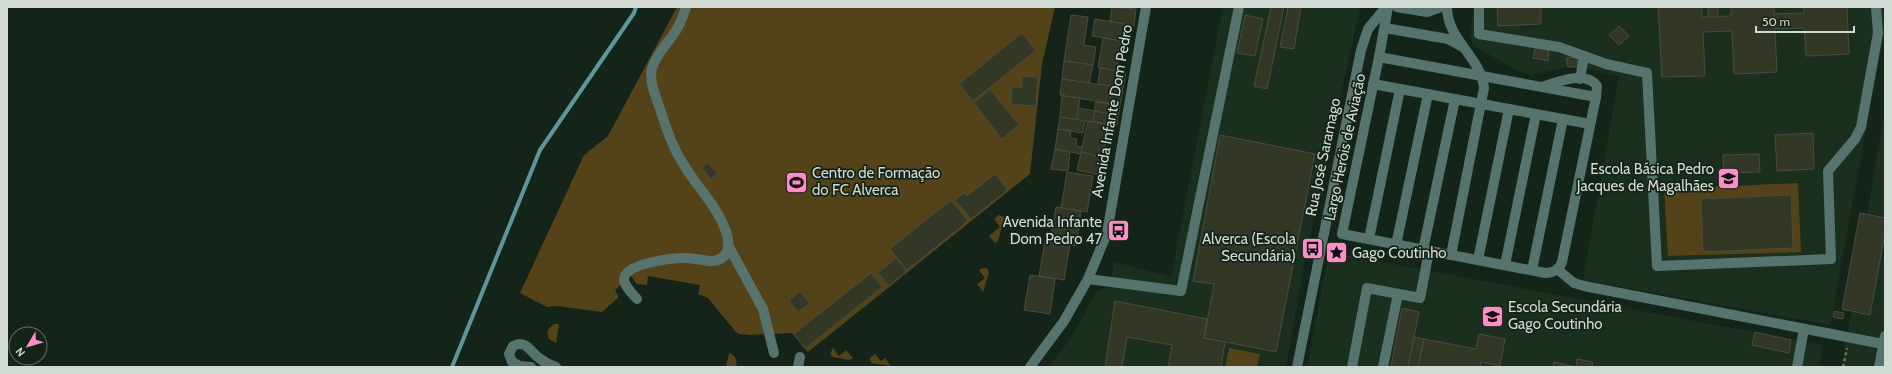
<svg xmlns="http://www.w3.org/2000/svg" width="1892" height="374" font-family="Cabin,sans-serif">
	<rect width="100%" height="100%" fill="#152419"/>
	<g fill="#1b2f1f">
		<polygon points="1223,7 1360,7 1305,259 1286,367 1048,367 1071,338 1097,291 1110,286 1114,262 1171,277"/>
		<polygon points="1473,7 1885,7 1885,27 1830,325 1583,280 1619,76 1572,66 1531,75 1515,70 1473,45 1470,38"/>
		<polygon points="1885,115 1885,367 1842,367 1882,125"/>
		<polygon points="1329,252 1823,345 1819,367 1307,367"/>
	</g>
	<g fill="#544219">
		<polygon points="677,7 1055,7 1042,64 1030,174 808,352 792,333 750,335 739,334 736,332 708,298 698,294 700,285 648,276 647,285 637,284 631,276 615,290 618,296 618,298 602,312 557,306 547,307 520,293 584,155 608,136"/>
		<polygon points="1798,183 1801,252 1668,256 1664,189"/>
		<polygon points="999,215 1004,217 1004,220 998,241 995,243 989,236 1000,227 994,219"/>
		<polygon points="983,268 987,268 989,272 983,292 977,284 985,278 979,270"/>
		<path d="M555 324H559L556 343 549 339C546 332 548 327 555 324Z"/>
		<polygon points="833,348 839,356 846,350 853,358 849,360 833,357 830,354"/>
		<polygon points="1229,348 1260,354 1257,367 1225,367"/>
		<path d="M729 353C735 355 738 360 736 367H726Z"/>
		<polygon points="875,354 881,361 885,358 891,366 871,363 870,358"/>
	</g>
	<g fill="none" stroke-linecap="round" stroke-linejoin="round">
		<polyline stroke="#60959e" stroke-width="4" points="452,367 540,150 634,13 636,7"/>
	</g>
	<g fill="#333725" stroke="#494d3b">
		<polygon points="1112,7 1136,9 1134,26 1110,22"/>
		<polygon points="1271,7 1284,7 1267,89 1254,86"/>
		<polygon points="1288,7 1301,7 1294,49 1280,47"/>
		<polygon points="1497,7 1541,7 1541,24 1498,26"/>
		<polygon points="1658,7 1702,7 1702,17 1731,16 1731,7 1774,7 1777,72 1734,74 1732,31 1703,32 1705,76 1662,77"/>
		<rect x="1708" y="7" width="10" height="10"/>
		<polygon points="1803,7 1847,7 1849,54 1806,56 1804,28 1775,29 1774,14 1804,13"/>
		<polygon points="1071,15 1088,17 1084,45 1096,47 1093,65 1064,61"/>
		<polygon points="1245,15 1263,19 1255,56 1237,53"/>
		<polygon points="1095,19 1125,24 1122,41 1092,36"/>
		<polygon points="1619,26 1629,36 1619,45 1609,35"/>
		<polygon points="1022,33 1036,50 973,101 959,84"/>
		<polygon points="1103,38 1122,41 1116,71 1098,67"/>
		<polygon points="1535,48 1549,50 1548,61 1533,58"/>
		<polygon points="1576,57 1578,67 1568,67 1566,58"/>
		<polygon points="1064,61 1093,65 1089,83 1062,79"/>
		<polygon points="1100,68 1126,72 1123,88 1098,84"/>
		<polygon points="1022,76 1038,77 1036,106 1011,104 1012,87 1022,87"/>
		<polygon points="1062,79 1123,88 1120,105 1060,95"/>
		<polygon points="990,89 1019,125 1002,139 974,103"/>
		<polygon points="1062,96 1080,98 1077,120 1060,117"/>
		<polygon points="1095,102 1120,105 1118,116 1095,111"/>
		<polygon points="1078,108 1095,111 1093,122 1077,120"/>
		<polygon points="1095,111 1118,116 1117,125 1093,122"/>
		<polygon points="1060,117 1085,121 1083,133 1058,129"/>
		<polygon points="1088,121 1109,125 1103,158 1081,152"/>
		<polygon points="1058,129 1071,131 1070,138 1077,139 1076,146 1082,147 1081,154 1055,149"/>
		<polygon points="1813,133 1814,169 1777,171 1775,135"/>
		<polygon points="1220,135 1315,154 1276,352 1204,338 1214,284 1193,281"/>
		<polygon points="1055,149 1070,152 1068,171 1051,169"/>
		<polygon points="1081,152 1108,159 1104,176 1077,170"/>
		<polygon points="1759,154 1760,172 1724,173 1723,155"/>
		<polygon points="708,163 717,174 711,179 702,168"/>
		<polygon points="1067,172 1093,176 1087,212 1061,208"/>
		<polygon points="995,174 1008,190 971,219 955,200 964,193 967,196"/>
		<polygon points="1791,195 1793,248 1703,252 1701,199"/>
		<polygon points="951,200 968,221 907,270 890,249"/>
		<polygon points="1056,207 1081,211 1076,246 1050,242"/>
		<polygon points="1860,213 1885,218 1885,233 1870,315 1842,309"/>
		<polygon points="1045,241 1070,245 1064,280 1039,276"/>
		<polygon points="896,258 907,271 889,286 878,273"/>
		<polygon points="871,273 882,287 805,349 794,334"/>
		<polygon points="1030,275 1055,279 1050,314 1024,310"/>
		<polygon points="800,291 810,303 798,312 789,301"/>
		<polygon points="1115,301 1207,319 1204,338 1225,342 1221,367 1168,367 1172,345 1127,337 1122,367 1105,367"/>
		<polygon points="1402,308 1419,312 1408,367 1391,367"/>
		<polygon points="1834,311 1844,313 1843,319 1833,317"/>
		<polygon points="1755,332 1791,340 1789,353 1752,345"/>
		<polygon points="1479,334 1505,339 1500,366 1481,362 1480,367 1418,367 1424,339 1476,349"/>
		<polygon points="1414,337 1424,339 1418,367 1408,367"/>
		<polygon points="1577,359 1593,362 1592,367 1553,367 1554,362 1576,367"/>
	</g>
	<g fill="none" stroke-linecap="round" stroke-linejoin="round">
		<polyline stroke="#67736a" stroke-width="2.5" stroke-dasharray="3 3" stroke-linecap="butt" points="1843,367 1847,348"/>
		<g stroke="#57736e" stroke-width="10">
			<polyline points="1397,7 1427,12 1441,7"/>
			<path d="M1447 7C1447 40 1481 57 1484 88L1451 255"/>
			<polyline points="1479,7 1479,34 1559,47 1606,64 1647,73 1657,266 1831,259 1828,171 1855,139 1861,127 1878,33 1876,7"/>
			<polyline points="1385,28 1448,39 1461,46"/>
			<path d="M1379 57 1596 97 1562 262C1559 270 1554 273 1545 273L1342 234Z"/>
			<polyline points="1379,57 1388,7"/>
			<polyline points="1580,79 1584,56"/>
			<polyline points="1373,84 1590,124"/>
			<path d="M1542 87C1556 82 1586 70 1597 86L1596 97"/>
			<polyline points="1369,239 1400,89"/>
			<polyline points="1396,245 1428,94"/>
			<polyline points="729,247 763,309 774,353"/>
			<polyline points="1423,250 1455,99"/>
			<polyline points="1478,260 1509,109"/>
			<polyline points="1505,265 1536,114"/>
			<polyline points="1557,269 1574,283 1584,286 1883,344"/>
			<polyline points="1532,270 1563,119"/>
			<polyline points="1088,279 1181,291 1239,7"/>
			<path d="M637 299C633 294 624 286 624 279 625 263 673 258 685 258 693 258 701 260 709 261 730 262 731 243 725 229 717 206 696 186 684 165 672 147 666 127 659 106 655 95 649 80 652 68 656 55 666 45 673 35 680 26 683 17 686 7"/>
			<path d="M531 367 520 366 512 362 509 354 513 346C525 339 531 352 539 358 544 362 550 365 556 367"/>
			<polyline points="798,367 800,357"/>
			<polyline points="1030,367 1064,321 1088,279 1107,233 1146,7"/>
			<polyline points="1297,367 1361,50 1368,29 1386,7"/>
			<polyline points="1352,367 1367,288 1420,298 1429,251"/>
			<polyline points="1383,367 1398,294"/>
			<polyline points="1797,367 1804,329"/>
			<polyline points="1879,367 1885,336"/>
		</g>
	</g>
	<defs>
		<symbol id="school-square" viewBox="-11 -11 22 22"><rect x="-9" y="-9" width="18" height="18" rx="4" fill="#fa8fc8" stroke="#152419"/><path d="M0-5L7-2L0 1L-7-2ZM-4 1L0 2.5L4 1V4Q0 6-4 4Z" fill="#111"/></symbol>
		<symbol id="stadium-square" viewBox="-11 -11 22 22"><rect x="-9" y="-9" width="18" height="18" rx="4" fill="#fa8fc8" stroke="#152419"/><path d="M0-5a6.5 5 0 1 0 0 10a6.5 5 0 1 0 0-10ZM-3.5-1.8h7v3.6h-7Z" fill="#111"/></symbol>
		<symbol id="bus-square" viewBox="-11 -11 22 22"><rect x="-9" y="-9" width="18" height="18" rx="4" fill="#fa8fc8" stroke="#152419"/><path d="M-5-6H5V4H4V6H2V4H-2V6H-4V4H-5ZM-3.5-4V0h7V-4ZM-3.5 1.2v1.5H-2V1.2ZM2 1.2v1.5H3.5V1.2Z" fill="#111"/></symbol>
		<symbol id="sight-square" viewBox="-11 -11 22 22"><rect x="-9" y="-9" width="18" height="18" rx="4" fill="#fa8fc8" stroke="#152419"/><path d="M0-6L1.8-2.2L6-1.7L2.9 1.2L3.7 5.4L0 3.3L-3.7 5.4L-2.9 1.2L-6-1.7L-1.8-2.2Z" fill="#111"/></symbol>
	</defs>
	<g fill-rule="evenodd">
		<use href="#school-square" x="1716" y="166" width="25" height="25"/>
		<use href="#stadium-square" x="784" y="170" width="25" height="25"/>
		<use href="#bus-square" x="1106" y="218" width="25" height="25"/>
		<use href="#bus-square" x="1300" y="236" width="25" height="25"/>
		<use href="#sight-square" x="1324" y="240" width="25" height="25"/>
		<use href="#school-square" x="1480" y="304" width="25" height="25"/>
	</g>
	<g text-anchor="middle" stroke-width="3.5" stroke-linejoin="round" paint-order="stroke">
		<g font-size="15" fill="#d2dbd3" stroke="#152419">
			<text transform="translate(1112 111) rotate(-80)" y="5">Avenida Infante Dom Pedro</text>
			<text transform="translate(1345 147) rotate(-78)" y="5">Largo Heróis de Aviação</text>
			<text transform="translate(1323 157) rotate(-78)" y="5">Rua José Saramago</text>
		</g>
		<g font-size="15" fill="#d2dbd3" stroke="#152419" text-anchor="end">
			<text x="1714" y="174">Escola Básica Pedro<tspan x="1714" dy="17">Jacques de Magalhães</tspan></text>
			<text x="812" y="178" text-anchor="start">Centro de Formação<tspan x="812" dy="17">do FC Alverca</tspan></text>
			<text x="1102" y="227">Avenida Infante<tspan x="1102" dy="17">Dom Pedro 47</tspan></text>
			<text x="1296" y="244">Alverca (Escola<tspan x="1296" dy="17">Secundária)</tspan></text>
			<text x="1352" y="258" text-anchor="start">Gago Coutinho</text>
			<text x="1508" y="312" text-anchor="start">Escola Secundária<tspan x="1508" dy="17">Gago Coutinho</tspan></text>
		</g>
	</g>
	<rect width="1892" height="374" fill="none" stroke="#d2dbd3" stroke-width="16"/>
	<g transform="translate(28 346) rotate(232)"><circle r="19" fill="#152419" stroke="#616d63"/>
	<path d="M0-3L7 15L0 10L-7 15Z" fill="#fa8fc8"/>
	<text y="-6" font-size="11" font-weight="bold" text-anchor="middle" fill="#d2dbd3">N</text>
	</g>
	<path d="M1756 26v6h98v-6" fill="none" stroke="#d2dbd3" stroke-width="2"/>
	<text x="1762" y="26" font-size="12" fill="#d2dbd3" stroke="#152419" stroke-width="3" paint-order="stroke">50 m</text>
</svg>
